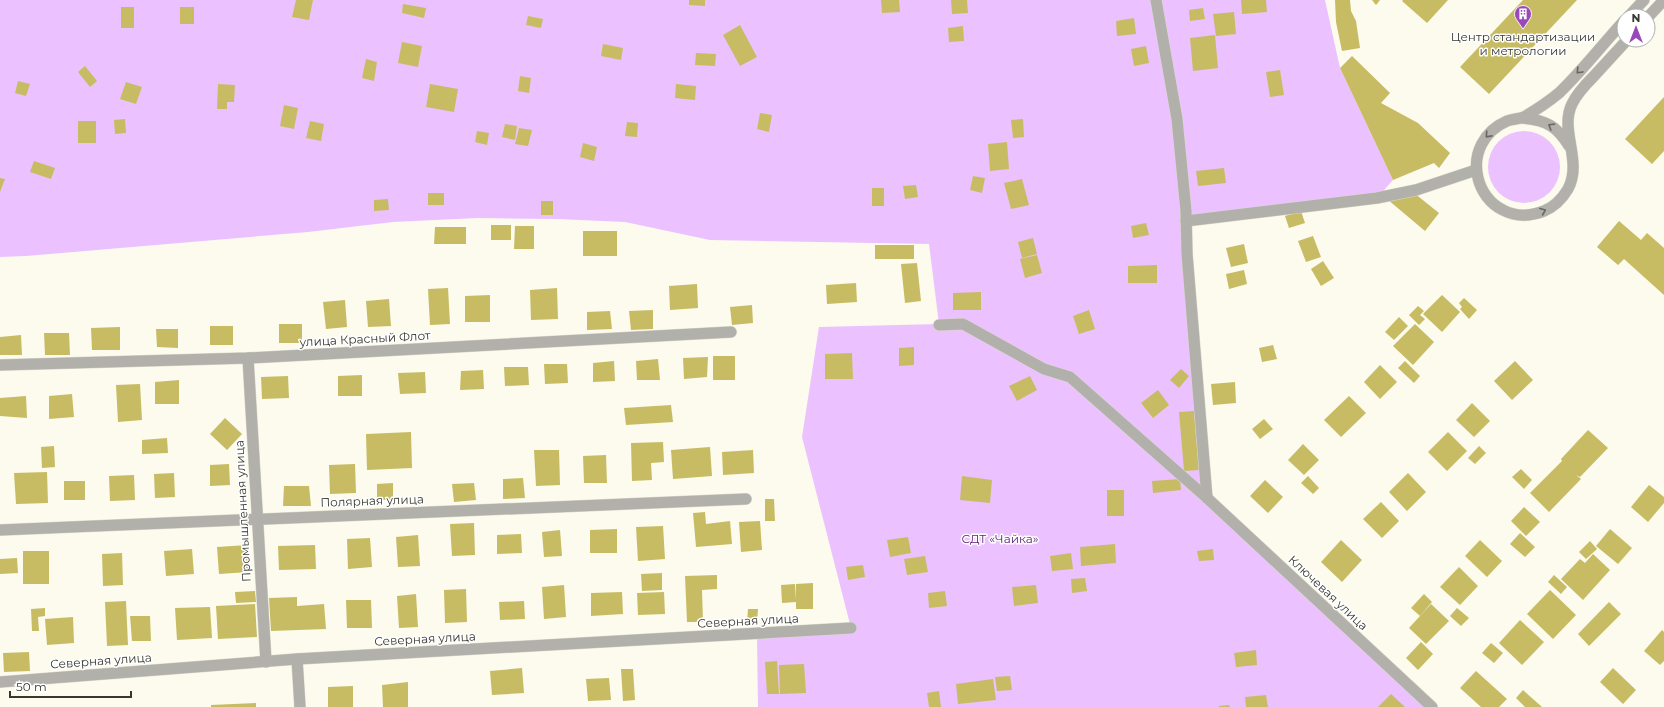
<svg xmlns="http://www.w3.org/2000/svg" width="1664" height="707" font-family="Montserrat,sans-serif">
	<rect width="100%" height="100%" fill="#fcfbed"/>
	<g fill="#ecc1ff">
		<polygon points="0,0 1325,0 1340,68 1393,180 1377,198 1186,221 1207,498 1432,707 758,707 757,634 851,628 802,437 819,327 939,324 929,244 710,240 625,222 557,219 477,218 393,222 308,232 26,256 0,257"/>
		<circle cx="1524" cy="167" r="36"/>
	</g>
	<g fill="#c7bc63">
		<polygon points="296,0 313,0 309,20 292,17"/>
		<polygon points="689,0 705,0 705,6 689,5"/>
		<polygon points="881,0 899,0 900,12 882,13"/>
		<polygon points="951,0 967,0 968,13 952,14"/>
		<polygon points="1241,0 1266,0 1267,12 1242,14"/>
		<polygon points="1335,0 1350,0 1351,11 1356,21 1360,48 1342,51 1336,22"/>
		<polygon points="1372,0 1380,0 1376,5"/>
		<polygon points="1403,0 1448,0 1427,23 1402,1"/>
		<polygon points="1523,0 1577,0 1489,94 1460,67"/>
		<polygon points="403,4 426,8 424,18 402,13"/>
		<rect x="121" y="7" width="13" height="21"/>
		<rect x="180" y="7" width="14" height="17"/>
		<polygon points="1203,8 1205,19 1190,21 1189,10"/>
		<polygon points="1234,12 1236,34 1216,36 1213,14"/>
		<polygon points="528,16 543,19 541,28 526,25"/>
		<polygon points="1134,18 1136,34 1117,36 1116,21"/>
		<polygon points="740,25 757,57 740,66 723,35"/>
		<polygon points="963,26 964,41 949,42 948,28"/>
		<polygon points="1215,35 1218,68 1193,71 1190,38"/>
		<polygon points="402,42 422,46 418,67 398,63"/>
		<polygon points="603,44 623,48 621,60 601,56"/>
		<polygon points="1146,46 1149,63 1134,66 1131,49"/>
		<polygon points="696,53 716,54 715,66 695,65"/>
		<polygon points="1352,56 1390,93 1381,103 1418,123 1450,153 1439,168 1434,163 1393,180 1340,68"/>
		<polygon points="366,59 377,62 374,81 362,78"/>
		<polygon points="85,66 97,81 90,87 78,72"/>
		<polygon points="1280,70 1284,95 1270,97 1266,72"/>
		<polygon points="520,76 531,78 529,93 518,91"/>
		<polygon points="18,81 30,84 26,96 15,93"/>
		<polygon points="126,82 142,87 136,104 120,99"/>
		<polygon points="218,84 235,85 234,102 227,102 227,109 217,109"/>
		<polygon points="430,84 458,89 454,112 426,107"/>
		<polygon points="676,84 696,86 695,100 675,98"/>
		<polygon points="1664,97 1664,151 1652,164 1625,139"/>
		<polygon points="284,105 298,108 294,129 280,126"/>
		<polygon points="760,113 772,115 769,132 757,129"/>
		<polygon points="125,119 126,133 115,134 114,120"/>
		<polygon points="1023,119 1024,137 1013,138 1011,120"/>
		<rect x="78" y="121" width="18" height="22"/>
		<polygon points="310,121 324,124 321,141 306,138"/>
		<polygon points="627,122 638,123 637,137 625,136"/>
		<polygon points="505,124 517,126 515,140 502,137"/>
		<polygon points="519,128 532,130 528,146 515,144"/>
		<polygon points="477,131 489,133 487,145 475,142"/>
		<polygon points="1007,142 1009,169 990,171 988,144"/>
		<polygon points="583,143 597,147 594,161 580,157"/>
		<polygon points="34,161 55,168 51,179 30,172"/>
		<polygon points="1224,168 1226,183 1198,186 1196,171"/>
		<polygon points="973,176 985,178 982,193 970,190"/>
		<polygon points="0,178 5,179 0,192"/>
		<polygon points="1022,179 1029,205 1011,209 1004,183"/>
		<polygon points="916,185 918,197 905,199 903,186"/>
		<rect x="872" y="188" width="12" height="18"/>
		<rect x="428" y="193" width="16" height="12"/>
		<polygon points="1414,193 1439,213 1425,231 1387,199"/>
		<polygon points="388,199 389,210 374,211 374,200"/>
		<rect x="541" y="201" width="12" height="14"/>
		<polygon points="1301,211 1305,223 1289,228 1285,216"/>
		<polygon points="1619,221 1641,240 1647,233 1664,248 1664,295 1624,259 1618,265 1597,247"/>
		<polygon points="1146,223 1149,235 1133,238 1131,226"/>
		<rect x="491" y="225" width="20" height="15"/>
		<polygon points="515,226 534,226 534,249 514,249"/>
		<polygon points="435,227 466,227 466,244 434,244"/>
		<rect x="583" y="231" width="34" height="25"/>
		<polygon points="1313,236 1321,257 1306,262 1298,241"/>
		<polygon points="1033,238 1037,254 1022,258 1018,242"/>
		<polygon points="1244,244 1248,263 1231,267 1226,248"/>
		<rect x="875" y="245" width="39" height="14"/>
		<polygon points="1037,255 1042,273 1025,278 1020,259"/>
		<polygon points="1323,261 1334,278 1321,286 1311,269"/>
		<polygon points="917,263 921,301 905,303 901,264"/>
		<polygon points="1157,265 1157,283 1128,283 1128,266"/>
		<polygon points="1244,270 1247,284 1229,289 1226,274"/>
		<polygon points="856,283 857,302 827,304 826,285"/>
		<polygon points="697,284 698,308 670,310 669,286"/>
		<polygon points="448,288 450,324 430,325 428,289"/>
		<polygon points="557,288 558,319 531,320 530,290"/>
		<polygon points="981,292 981,310 953,310 953,293"/>
		<polygon points="490,295 490,322 465,322 465,296"/>
		<polygon points="1442,295 1460,312 1442,332 1423,314"/>
		<polygon points="1464,298 1477,310 1469,319 1460,309 1462,307 1459,303"/>
		<polygon points="389,299 391,326 368,327 366,301"/>
		<polygon points="345,300 347,327 326,329 323,302"/>
		<polygon points="752,305 753,323 732,325 730,307"/>
		<polygon points="1418,306 1424,311 1420,315 1425,319 1419,325 1409,315"/>
		<polygon points="653,310 653,329 631,330 629,311"/>
		<polygon points="1089,310 1095,329 1079,334 1073,316"/>
		<polygon points="610,311 612,329 587,330 587,312"/>
		<polygon points="1399,317 1408,326 1394,340 1385,332"/>
		<rect x="279" y="324" width="23" height="19"/>
		<polygon points="1415,324 1434,342 1413,365 1393,346"/>
		<rect x="210" y="326" width="23" height="19"/>
		<polygon points="120,327 120,350 92,350 91,328"/>
		<polygon points="156,329 178,329 178,348 157,347"/>
		<polygon points="44,333 69,333 70,355 45,355"/>
		<polygon points="21,335 22,355 0,355 0,337"/>
		<polygon points="1273,345 1277,359 1262,362 1259,348"/>
		<polygon points="914,347 914,365 899,366 899,348"/>
		<polygon points="852,353 853,379 825,379 825,354"/>
		<rect x="713" y="356" width="22" height="24"/>
		<polygon points="708,357 707,377 684,379 683,358"/>
		<polygon points="658,359 660,380 637,380 636,361"/>
		<polygon points="614,361 615,381 593,382 593,363"/>
		<polygon points="1405,361 1420,376 1414,383 1398,368"/>
		<polygon points="1515,361 1533,380 1512,400 1494,381"/>
		<polygon points="544,364 567,364 568,383 545,384"/>
		<polygon points="1380,365 1397,382 1380,399 1364,382"/>
		<polygon points="504,367 528,367 529,385 505,386"/>
		<polygon points="1181,369 1189,376 1179,388 1170,380"/>
		<polygon points="483,370 484,389 460,390 461,371"/>
		<polygon points="425,372 426,393 400,394 398,373"/>
		<polygon points="362,375 362,396 338,396 338,376"/>
		<polygon points="288,376 289,398 262,399 261,377"/>
		<polygon points="1030,376 1037,390 1017,401 1009,386"/>
		<polygon points="179,380 179,404 155,404 155,382"/>
		<polygon points="1235,382 1236,403 1213,405 1211,384"/>
		<polygon points="140,384 142,420 118,422 116,385"/>
		<polygon points="1158,390 1169,405 1153,418 1141,403"/>
		<polygon points="72,394 74,417 49,419 49,396"/>
		<polygon points="26,396 27,418 0,416 0,398"/>
		<polygon points="1349,396 1366,413 1341,437 1324,420"/>
		<polygon points="1472,403 1490,421 1474,437 1456,420"/>
		<polygon points="671,405 673,422 626,425 624,408"/>
		<polygon points="1194,411 1199,470 1184,471 1179,412"/>
		<polygon points="225,418 242,434 227,450 210,434"/>
		<polygon points="1264,419 1273,429 1260,439 1252,429"/>
		<polygon points="1588,430 1608,448 1580,477 1576,475 1581,479 1549,512 1530,493 1562,461 1561,459"/>
		<polygon points="411,432 412,468 367,470 366,434"/>
		<polygon points="1448,432 1467,451 1447,471 1428,452"/>
		<polygon points="167,438 168,453 142,454 142,440"/>
		<polygon points="663,442 664,462 651,463 652,480 632,481 631,443"/>
		<polygon points="1303,444 1319,460 1304,475 1288,460"/>
		<polygon points="54,446 55,467 42,468 41,447"/>
		<polygon points="1479,446 1486,453 1475,464 1468,458"/>
		<polygon points="710,447 712,476 673,479 671,450"/>
		<polygon points="534,450 559,450 560,485 536,486"/>
		<polygon points="753,450 754,473 723,475 722,452"/>
		<polygon points="606,455 607,483 584,483 583,456"/>
		<polygon points="229,464 230,485 210,486 210,465"/>
		<polygon points="355,464 356,493 330,494 329,465"/>
		<polygon points="1521,469 1532,480 1524,489 1512,477"/>
		<polygon points="47,472 48,503 16,504 14,473"/>
		<polygon points="174,473 175,497 155,498 154,474"/>
		<polygon points="1408,473 1426,492 1407,511 1389,492"/>
		<polygon points="134,475 135,500 110,501 109,476"/>
		<polygon points="962,476 992,480 990,503 960,500"/>
		<polygon points="1308,476 1319,488 1313,494 1301,483"/>
		<polygon points="523,478 525,498 503,499 503,479"/>
		<polygon points="1180,479 1181,490 1153,493 1152,481"/>
		<polygon points="1265,480 1283,497 1268,513 1250,496"/>
		<rect x="64" y="481" width="21" height="19"/>
		<polygon points="393,483 393,500 377,500 377,484"/>
		<polygon points="474,483 476,500 454,502 452,484"/>
		<polygon points="1649,485 1664,497 1664,503 1648,522 1631,507"/>
		<polygon points="284,486 309,486 311,506 283,506"/>
		<rect x="1107" y="490" width="17" height="26"/>
		<polygon points="765,499 774,499 775,521 765,521"/>
		<polygon points="1381,502 1399,521 1382,538 1363,519"/>
		<polygon points="1524,507 1540,522 1526,536 1511,521"/>
		<polygon points="705,512 706,524 730,521 732,544 696,547 693,513"/>
		<polygon points="760,521 762,550 741,552 739,522"/>
		<polygon points="474,523 475,555 452,556 450,524"/>
		<polygon points="663,526 665,559 638,561 636,527"/>
		<polygon points="617,529 617,553 590,553 590,530"/>
		<polygon points="1610,529 1632,548 1618,564 1596,546"/>
		<polygon points="560,530 562,556 544,557 542,532"/>
		<polygon points="1520,533 1535,547 1525,557 1510,544"/>
		<polygon points="521,534 522,553 497,554 497,535"/>
		<polygon points="418,535 420,566 398,567 396,537"/>
		<polygon points="908,537 911,553 890,557 887,540"/>
		<polygon points="370,538 372,567 348,569 347,539"/>
		<polygon points="1341,540 1362,560 1342,582 1321,562"/>
		<polygon points="1480,540 1502,561 1487,577 1465,556"/>
		<polygon points="1590,541 1597,549 1586,559 1579,552"/>
		<polygon points="1115,544 1116,563 1081,566 1080,547"/>
		<polygon points="247,545 249,572 219,574 217,547"/>
		<polygon points="315,545 316,569 279,570 278,546"/>
		<polygon points="192,549 194,574 166,576 164,551"/>
		<polygon points="1213,549 1214,560 1199,561 1197,551"/>
		<rect x="23" y="551" width="26" height="33"/>
		<polygon points="122,553 123,585 103,586 102,554"/>
		<polygon points="1071,553 1073,569 1052,571 1050,556"/>
		<polygon points="1593,554 1610,570 1583,600 1561,579 1580,559 1585,563"/>
		<polygon points="925,556 928,572 907,575 904,559"/>
		<polygon points="17,558 18,573 0,574 0,559"/>
		<polygon points="863,565 865,577 848,580 846,567"/>
		<polygon points="1459,567 1478,586 1460,605 1440,587"/>
		<polygon points="662,573 662,590 642,591 641,574"/>
		<polygon points="717,575 717,589 702,590 703,622 687,622 685,576"/>
		<polygon points="1554,575 1567,587 1561,594 1548,582"/>
		<polygon points="1085,578 1087,591 1072,593 1071,579"/>
		<polygon points="813,583 813,609 796,609 796,602 782,603 781,585 795,584 796,600 796,584"/>
		<polygon points="564,585 566,617 544,619 542,587"/>
		<polygon points="1036,585 1038,603 1014,606 1012,587"/>
		<polygon points="466,589 467,622 445,623 444,590"/>
		<polygon points="1550,590 1576,615 1553,639 1527,614"/>
		<polygon points="255,591 256,602 236,603 235,592"/>
		<polygon points="945,591 947,606 929,608 928,593"/>
		<polygon points="622,592 623,614 591,616 591,593"/>
		<polygon points="664,592 665,614 638,615 637,593"/>
		<polygon points="416,594 418,627 399,628 397,596"/>
		<polygon points="1424,594 1432,602 1420,616 1411,608"/>
		<polygon points="297,597 297,606 324,604 326,629 271,631 269,598"/>
		<polygon points="346,600 371,600 372,628 347,628"/>
		<polygon points="126,601 128,645 107,646 105,602"/>
		<polygon points="524,601 525,619 500,620 499,602"/>
		<polygon points="1609,602 1621,614 1589,646 1578,634"/>
		<polygon points="255,604 257,637 218,639 216,606"/>
		<polygon points="1431,604 1449,621 1426,644 1409,628"/>
		<polygon points="210,607 212,638 177,640 175,608"/>
		<polygon points="45,608 45,616 38,617 39,631 32,631 31,609"/>
		<polygon points="1457,608 1469,618 1461,626 1450,616"/>
		<polygon points="748,609 758,609 757,623 747,622"/>
		<polygon points="130,616 150,616 151,641 132,641"/>
		<polygon points="73,617 74,643 47,645 45,619"/>
		<polygon points="1520,620 1544,642 1522,665 1499,643"/>
		<polygon points="1662,630 1664,632 1664,661 1660,665 1644,651"/>
		<polygon points="1421,642 1433,654 1418,670 1406,658"/>
		<polygon points="1491,643 1503,653 1494,663 1482,653"/>
		<polygon points="1256,650 1257,665 1236,667 1234,653"/>
		<polygon points="29,652 30,671 4,672 3,653"/>
		<polygon points="777,661 779,694 767,694 765,662"/>
		<polygon points="804,664 806,693 780,694 779,665"/>
		<polygon points="522,668 524,693 492,695 490,671"/>
		<polygon points="1613,668 1636,690 1623,704 1600,682"/>
		<polygon points="621,669 633,669 635,700 623,701"/>
		<polygon points="1476,671 1507,699 1499,707 1481,707 1460,688"/>
		<polygon points="1010,676 1012,690 997,691 995,677"/>
		<polygon points="609,678 611,700 588,701 586,679"/>
		<polygon points="993,679 996,700 958,704 956,684"/>
		<polygon points="408,682 408,707 383,707 382,685"/>
		<polygon points="353,686 353,707 328,707 328,687"/>
		<polygon points="1523,690 1542,707 1525,707 1516,698"/>
		<polygon points="939,691 941,707 929,707 927,693"/>
		<polygon points="1391,694 1405,707 1378,707"/>
		<polygon points="1266,695 1268,707 1246,707 1245,697"/>
		<polygon points="256,703 256,707 211,707 211,705"/>
		<polygon points="1229,705 1230,707 1219,707 1219,706"/>
	</g>
	<g fill="none" stroke-linecap="round" stroke-linejoin="round">
		<defs>
			<g id="minor">
				<polyline points="1156,0 1177,119 1186,211 1187,254 1207,498"/>
				<polyline points="1629,16 1644,0"/>
				<polyline points="1648,17 1664,0"/>
				<path d="M1624 21C1602 45 1582 71 1559 93 1548 102 1536 110 1524 117 1519 119 1512 119 1507 121 1484 131 1472 154 1478 178 1481 191 1490 204 1503 210 1516 217 1531 216 1544 211 1554 207 1562 199 1568 189 1583 161 1559 130 1572 104 1577 93 1586 84 1594 76 1605 64 1616 52 1627 40"/>
				<path d="M1522 118C1546 120 1557 126 1569 146"/>
				<polyline points="1186,221 1377,198 1416,190 1476,170"/>
				<polyline points="939,325 963,324 1044,369 1070,377 1207,498 1432,707"/>
				<polyline points="248,358 266,662"/>
				<polyline points="0,365 248,358 731,332"/>
				<polyline points="0,530 746,499"/>
				<polyline points="297,659 300,707"/>
				<polyline points="0,682 297,659 851,628"/>
			</g>
		</defs>
		<use href="#minor" stroke="#d9d8cb" stroke-width="12"/>
		<use href="#minor" stroke="#b1b0ab" stroke-width="11"/>
	</g>
	<defs><path id="oneway-chevron" d="M-2-3.5L2.5 0L-2 3.5" fill="none" stroke-width="1.6" stroke-linecap="round" stroke-linejoin="round"/></defs>
	<g stroke="#686762">
		<use href="#oneway-chevron" transform="translate(1579 71) rotate(133)"/>
		<use href="#oneway-chevron" transform="translate(1551 126) rotate(-148)"/>
		<use href="#oneway-chevron" transform="translate(1488 135) rotate(132)"/>
		<use href="#oneway-chevron" transform="translate(1543 211) rotate(-23)"/>
	</g>
	<defs>
		<symbol id="building-pin" viewBox="-11 -11 22 30"><path d="M0 17L-7.5 6A9.5 9.5 0 1 1 7.5 6Z" fill="#9949b9" stroke="#fff"/><path d="M-4-6H4V6H1V3H-1V6H-4ZM-2.5-4.3h1.7v1.8h-1.7ZM.8-4.3h1.7v1.8H.8ZM-2.5-1h1.7V.8h-1.7ZM.8-1h1.7V.8H.8Z" fill="#fff"/></symbol>
	</defs>
	<g fill-rule="evenodd">
		<use href="#building-pin" x="1513" y="4" width="20" height="27"/>
	</g>
	<g text-anchor="middle" stroke-width="3" stroke-linejoin="round" paint-order="stroke">
		<g font-size="12" fill="#373732" stroke="#fff">
			<text x="1523" y="41">Центр стандартизации<tspan x="1523" dy="14">и метрологии</tspan></text>
		</g>
		<g font-size="12" fill="#373732" stroke="#fff">
			<text transform="translate(365 339) rotate(-3)" y="4">улица Красный Флот</text>
			<text transform="translate(372 501) rotate(-2)" y="4">Полярная улица</text>
			<text transform="translate(243 511) rotate(-93)" y="4">Промышленная улица</text>
			<text transform="translate(1328 593) rotate(43)" y="4">Ключевая улица</text>
			<text transform="translate(748 621) rotate(-3)" y="4">Северная улица</text>
			<text transform="translate(425 639) rotate(-3)" y="4">Северная улица</text>
			<text transform="translate(101 661) rotate(-4)" y="4">Северная улица</text>
		</g>
		<g font-size="12" fill="#5d2174" stroke="#fff">
			<text x="1000" y="543">СДТ «Чайка»</text>
		</g>
	</g>
	<g transform="translate(1636 28)"><circle r="19" fill="#ffffff" stroke="#afafad"/>
	<path d="M0-3L7 15L0 10L-7 15Z" fill="#9949b9"/>
	<text y="-6" font-size="11" font-weight="bold" text-anchor="middle" fill="#373732">N</text>
	</g>
	<path d="M10 691v6h121v-6" fill="none" stroke="#373732" stroke-width="2"/>
	<text x="16" y="691" font-size="12" fill="#373732" stroke="#ffffff" stroke-width="3" paint-order="stroke">50 m</text>
</svg>
